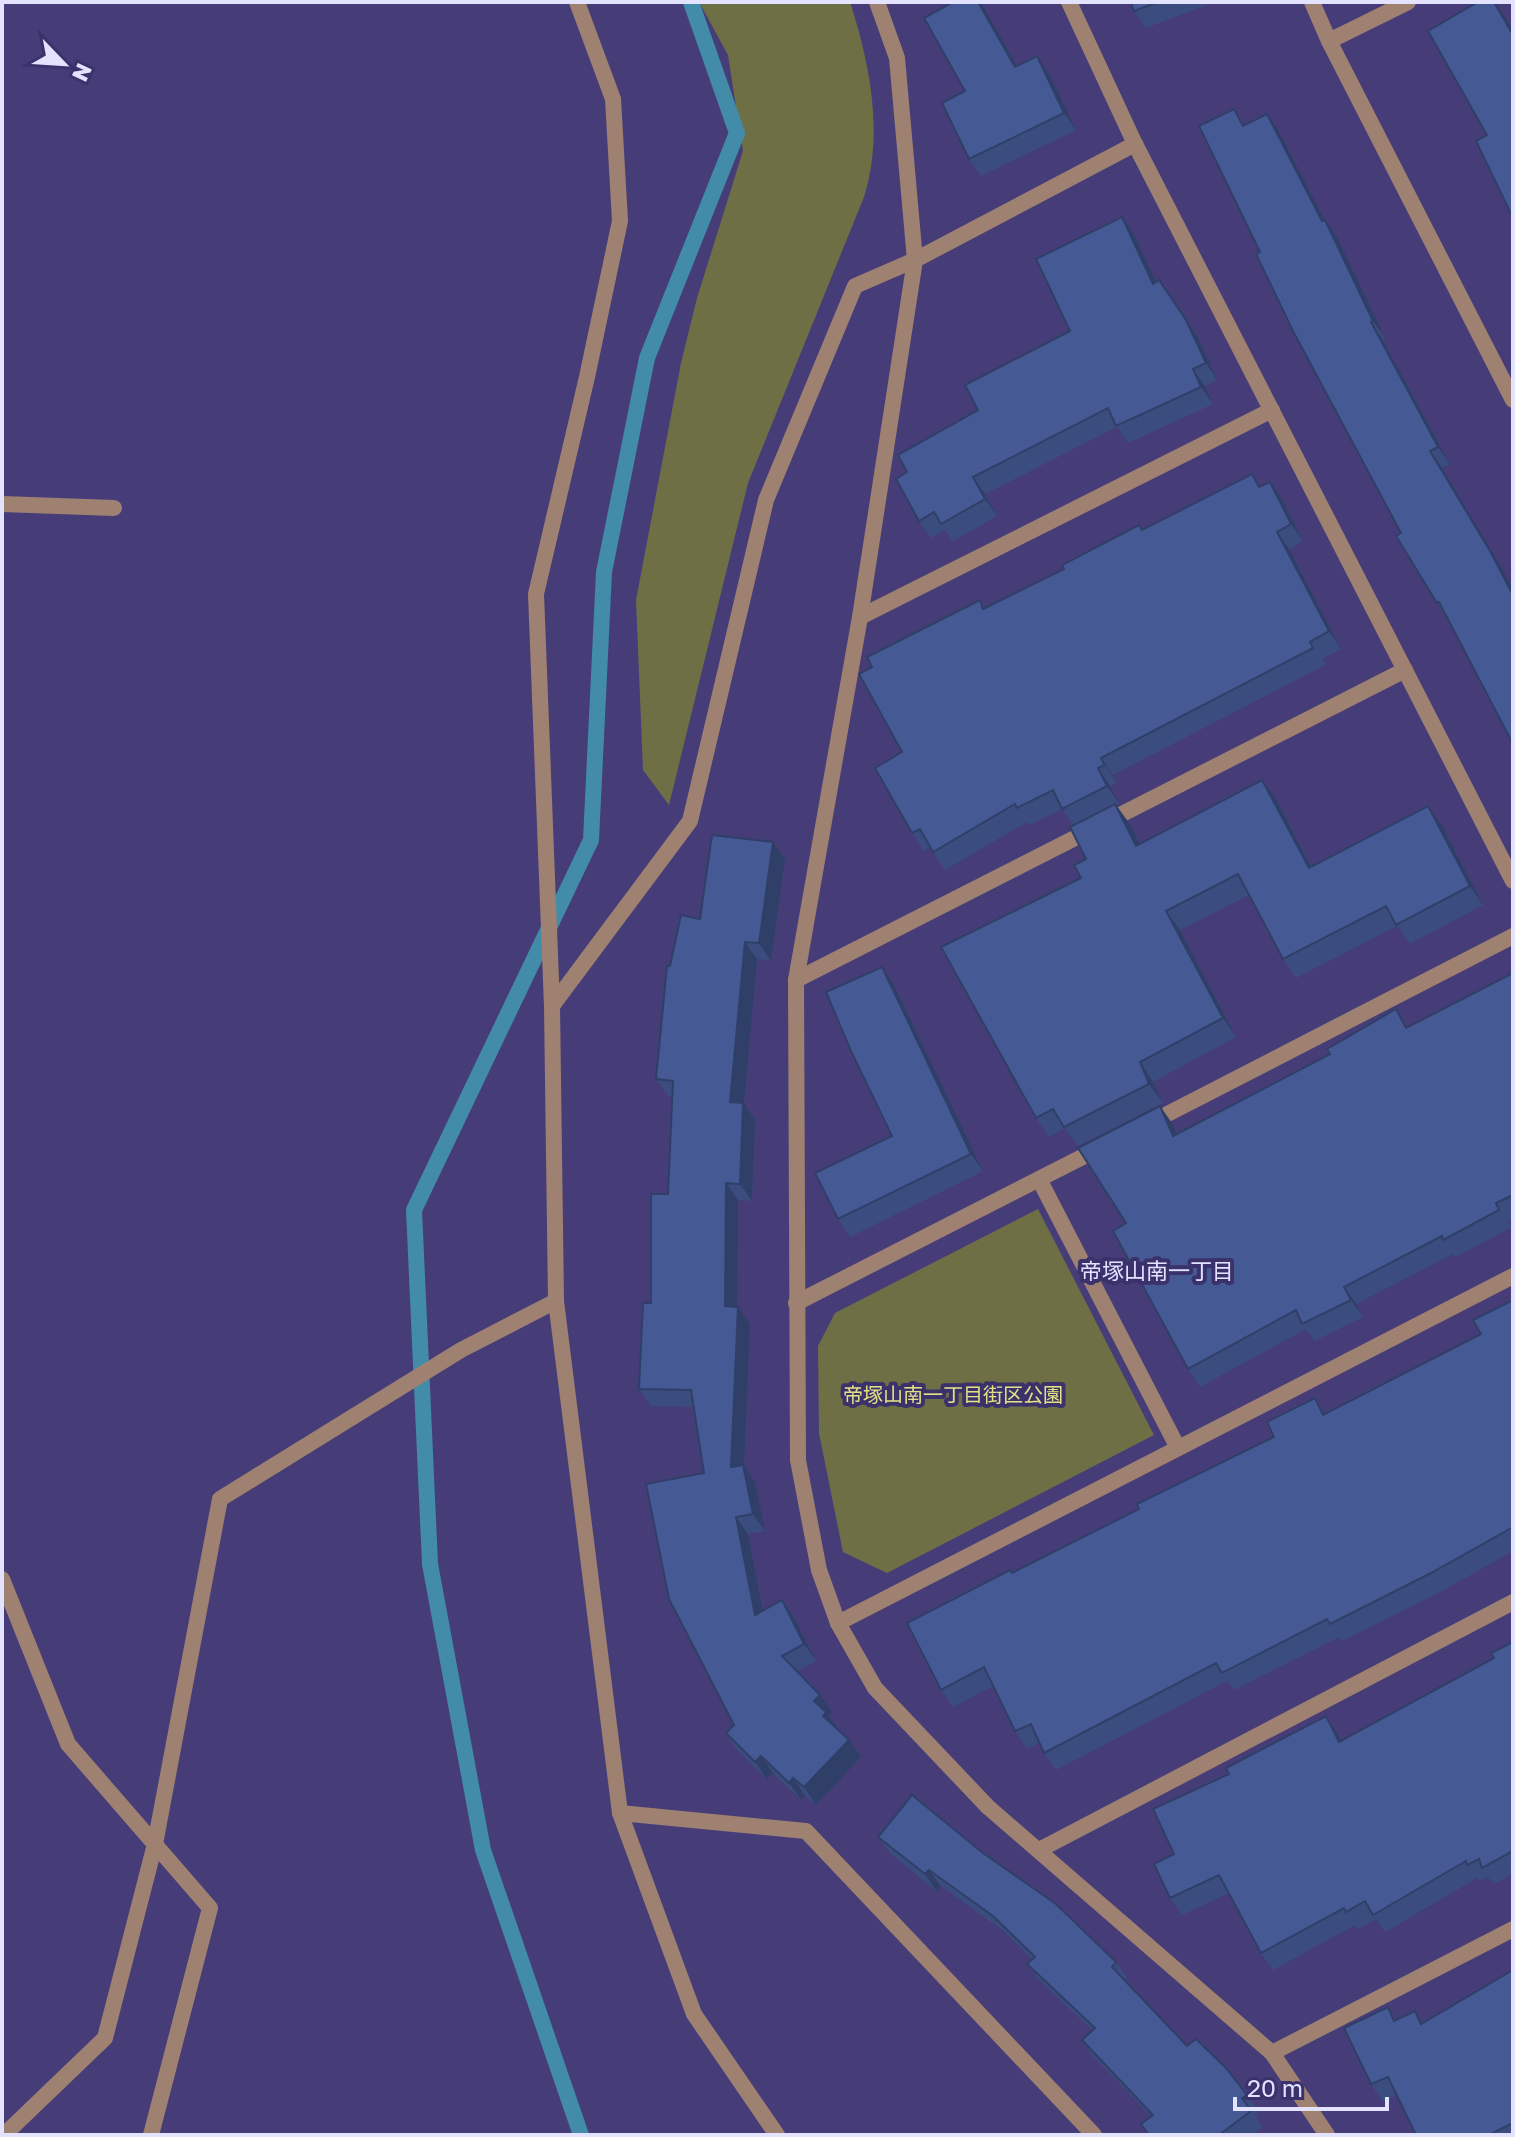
<svg xmlns="http://www.w3.org/2000/svg" width="1515" height="2137" font-family="'Golos Text','Noto Sans JP',sans-serif">
	<rect width="100%" height="100%" fill="#463d78"/>
	<g fill="#6f6f46">
		<path d="M699 2H850C870 64 884 133 864 197L748 483 669 805 643 770 636 600 681 363 697 298 743 151 728 55Z"/>
		<polygon points="1038,1209 1154,1435 887,1573 843,1552 819,1433 818,1346 835,1313"/>
	</g>
	<g fill="none" stroke-linecap="round" stroke-linejoin="round">
		<polyline stroke="#428ba9" stroke-width="16" points="581,2135 483,1850 430,1564 414,1210 591,840 604,572 647,358 737,133 691,2"/>
		<g stroke="#9f8171" stroke-width="16">
			<polyline points="877,2 897,58 915,260 860,617 796,980 798,1460 819,1570 838,1623 875,1688 988,1807 1272,2053 1327,2135"/>
			<polyline points="1069,2 1135,144 1513,881"/>
			<polyline points="1329,41 1408,2"/>
			<polyline points="2,504 114,508"/>
			<polyline points="860,617 1272,410"/>
			<polyline points="796,980 1405,670"/>
			<polyline points="552,1006 690,821 766,500 855,286 915,260 1135,144"/>
			<polyline points="1148,1124 1513,936"/>
			<polyline points="1039,1179 1178,1448"/>
			<polyline points="796,1303 1102,1147"/>
			<polyline points="2,1579 68,1744 210,1908 151,2135"/>
			<polyline points="838,1623 1513,1276"/>
			<polyline points="620,1813 806,1831 1094,2135"/>
			<polyline points="1039,1850 1513,1602"/>
			<polyline points="1272,2053 1513,1929"/>
			<polyline points="4,2135 105,2038 155,1844 220,1499 461,1350 556,1301"/>
		</g>
		<g stroke="#9f8171" stroke-width="16">
			<polyline points="577,2 613,99 620,221 587,377 536,594 552,1006 556,1301 620,1813 694,2014 777,2135"/>
			<polyline points="1312,2 1329,41 1513,400"/>
		</g>
	</g>
	<g fill="#3b4d7f">
		<polygon points="953,2 980,2 1017,66 1049,73 1076,130 981,176 969,159 965,91"/>
		<polygon points="1131,2 1206,2 1207,5 1146,28 1134,11"/>
		<polygon points="1267,114 1279,131 1324,220 1337,237 1385,338 1382,339 1450,464 1442,468 1513,590 1513,744 1447,618 1437,603 1260,252 1246,125"/>
		<polygon points="1134,234 1156,282 1159,280 1198,337 1217,380 1205,386 1213,404 1128,443 1117,427 985,494 997,516 953,541 945,530 931,538 919,521 907,472 1070,331"/>
		<polygon points="1252,474 1260,487 1282,499 1303,541 1289,549 1341,649 1322,659 1325,665 1113,775 1117,782 1110,786 1119,803 1116,805 1129,823 1139,844 1276,799 1312,867 1442,825 1483,905 1410,944 1397,926 1296,978 1283,959 1249,895 1180,930 1236,1037 1153,1082 1163,1103 1078,1146 1065,1128 1049,1137 1036,1118 1081,878 1086,859 1073,825 1062,809 1030,825 1027,822 945,870 930,847 924,851 912,833 902,752 872,667 980,600 985,608 1064,569 1139,525 1142,530"/>
		<polygon points="785,859 771,961 757,959 744,1103 755,1120 752,1201 738,1200 737,1307 750,1324 744,1466 755,1482 765,1531 748,1534 763,1610 794,1617 816,1661 797,1671 820,1695 832,1712 829,1716 837,1730 861,1757 816,1805 805,1795 801,1800 773,1773 767,1779 738,1751 726,1733 734,1725 704,1473 694,1407 651,1406 639,1389 651,1303 668,1194 672,1097 668,1096 656,1079 670,966 700,919"/>
		<polygon points="1513,973 1513,1218 1508,1221 1512,1227 1456,1257 1453,1254 1356,1304 1363,1317 1314,1341 1306,1329 1200,1387 1188,1369 1126,1223 1172,1123 1177,1134 1408,1027"/>
		<polygon points="894,985 983,1171 850,1237 838,1219 892,1136"/>
		<polygon points="1513,1300 1513,1551 1444,1590 1342,1641 1339,1637 1234,1690 1227,1681 1056,1770 1044,1753 1040,1743 1027,1749 1015,1731 993,1686 953,1707 941,1690 1012,1573 1481,1334"/>
		<polygon points="1513,1642 1513,1874 1494,1884 1488,1877 1479,1881 1477,1878 1385,1932 1376,1919 1358,1929 1355,1925 1273,1970 1261,1953 1229,1893 1182,1915 1170,1898 1174,1854 1337,1733 1342,1741 1494,1658"/>
		<polygon points="878,1837 1116,1962 1127,1978 1125,1981 1187,2046 1247,2095 1259,2111 1254,2114 1263,2127 1252,2135 1148,2135 1151,2116 1093,2056 1082,2040 1092,2030 1039,1980 1027,1964 1032,1959 1005,1932 941,1886 936,1891 890,1853"/>
		<polygon points="1513,1970 1513,2135 1416,2135 1397,2095 1383,2102 1371,2084 1397,2020 1423,2023"/>
	</g>
	<g fill="#303f68">
		<polygon points="978,2 980,2 984,8 1027,84 1015,67"/>
		<polygon points="1494,2 1502,12 1513,31 1513,35"/>
		<polygon points="1037,56 1049,73 1076,130 1064,113"/>
		<polygon points="1267,114 1279,131 1331,233 1325,220 1337,237 1385,338 1373,321"/>
		<polygon points="1122,217 1134,234 1165,301 1153,284"/>
		<polygon points="1159,280 1198,337 1217,380 1206,363"/>
		<polygon points="1371,322 1382,339 1450,464 1438,447"/>
		<polygon points="1193,369 1205,386 1213,404 1201,387"/>
		<polygon points="1430,451 1442,468 1502,568 1513,590 1513,595"/>
		<polygon points="973,477 985,494 997,516 985,499"/>
		<polygon points="1270,482 1282,499 1303,541 1291,524"/>
		<polygon points="1277,532 1289,549 1341,649 1329,631"/>
		<polygon points="1101,758 1113,775 1117,782 1105,765"/>
		<polygon points="1098,768 1110,786 1119,803 1107,786"/>
		<polygon points="1262,780 1276,799 1322,888 1309,868"/>
		<polygon points="1115,804 1129,823 1150,865 1136,846"/>
		<polygon points="1428,806 1442,825 1483,905 1470,886"/>
		<polygon points="773,842 785,859 771,961 759,943"/>
		<polygon points="1166,911 1180,930 1236,1037 1223,1018"/>
		<polygon points="745,942 757,959 744,1103 755,1120 752,1201 740,1184 730,1102"/>
		<polygon points="882,967 894,985 983,1171 971,1154"/>
		<polygon points="1140,1062 1153,1082 1163,1103 1149,1084"/>
		<polygon points="1160,1106 1172,1123 1185,1153 1173,1136"/>
		<polygon points="726,1183 738,1200 737,1323 725,1306"/>
		<polygon points="1344,1287 1356,1304 1363,1317 1351,1300"/>
		<polygon points="738,1307 750,1324 744,1466 755,1482 765,1531 753,1514 731,1467"/>
		<polygon points="736,1517 748,1534 767,1632 755,1615"/>
		<polygon points="782,1600 794,1617 816,1661 804,1644"/>
		<polygon points="820,1695 832,1712 829,1716 838,1729 835,1733 814,1701"/>
		<polygon points="1326,1716 1337,1733 1351,1759 1339,1742"/>
		<polygon points="849,1740 861,1757 816,1805 804,1787"/>
		<polygon points="761,1756 773,1773 767,1779 755,1762"/>
		<polygon points="793,1778 805,1795 801,1800 789,1783"/>
		<polygon points="929,1870 941,1886 936,1891 925,1874"/>
	</g>
	<g fill="#455a94" stroke="#303f68" stroke-width="2">
		<polygon points="953,2 978,2 1015,67 1037,56 1064,113 969,159 942,103 965,91 924,18"/>
		<polygon points="1131,2 1158,2 1134,11"/>
		<polygon points="1478,2 1494,2 1513,35 1513,218 1476,141 1487,135 1428,31"/>
		<polygon points="1234,109 1243,126 1267,114 1322,221 1325,220 1373,321 1371,322 1438,447 1430,451 1490,551 1513,595 1513,744 1439,602 1437,603 1396,536 1401,533 1293,331 1256,254 1260,252 1199,126"/>
		<polygon points="1122,217 1153,284 1159,280 1186,320 1206,363 1193,369 1201,387 1116,426 1108,408 973,477 985,499 941,524 934,512 919,521 896,479 907,472 898,455 978,410 965,385 1070,331 1036,259"/>
		<polygon points="1252,474 1259,487 1270,482 1291,524 1277,532 1329,631 1310,642 1313,648 1101,758 1105,765 1098,768 1107,786 1062,809 1053,790 1017,808 1015,804 933,852 920,829 912,833 875,768 902,752 859,674 872,667 867,657 980,600 983,609 1064,569 1062,565 1139,525 1142,530"/>
		<polygon points="1262,780 1309,868 1428,806 1470,886 1396,925 1386,906 1283,959 1238,874 1166,911 1223,1018 1140,1062 1149,1084 1064,1127 1053,1109 1036,1118 941,947 1081,878 1074,865 1086,859 1070,827 1115,804 1136,846"/>
		<polygon points="712,835 773,842 759,943 745,942 730,1102 743,1103 740,1184 726,1183 725,1306 738,1307 731,1467 743,1465 753,1514 736,1517 755,1615 782,1600 804,1644 782,1656 820,1695 814,1701 826,1712 823,1716 849,1740 804,1787 793,1778 789,1783 761,1756 755,1762 726,1733 734,1725 669,1599 646,1484 704,1473 691,1390 639,1389 643,1303 651,1303 651,1194 668,1194 673,1081 656,1079 667,966 670,966 681,915 700,919"/>
		<polygon points="882,967 971,1154 838,1219 815,1173 892,1136 851,1051 826,992"/>
		<polygon points="1513,973 1513,1195 1496,1203 1499,1210 1443,1240 1442,1236 1344,1287 1351,1300 1302,1324 1296,1310 1188,1369 1113,1231 1126,1223 1078,1148 1160,1106 1173,1136 1330,1054 1327,1049 1396,1009 1406,1028"/>
		<polygon points="1513,1300 1513,1527 1431,1573 1330,1624 1327,1619 1222,1673 1216,1663 1044,1753 1031,1724 1015,1731 984,1667 941,1690 907,1623 1010,1570 1012,1573 1139,1509 1137,1504 1274,1437 1267,1422 1315,1398 1323,1415 1481,1334 1473,1320"/>
		<polygon points="1513,1642 1513,1851 1482,1868 1479,1859 1467,1865 1466,1861 1373,1915 1365,1901 1346,1912 1344,1908 1261,1953 1219,1875 1170,1898 1154,1864 1174,1854 1153,1809 1229,1774 1226,1768 1326,1716 1339,1742 1494,1658 1491,1653"/>
		<polygon points="912,1795 983,1853 1056,1904 1116,1962 1112,1967 1187,2046 1196,2039 1226,2068 1247,2095 1242,2098 1251,2111 1219,2135 1149,2135 1141,2124 1153,2115 1082,2040 1095,2028 1027,1964 1035,1957 993,1916 929,1870 925,1874 878,1837"/>
		<polygon points="1513,1970 1513,2123 1489,2135 1416,2135 1388,2077 1371,2084 1344,2028 1388,2007 1394,2021 1415,2011 1421,2024"/>
	</g>
	<g text-anchor="middle" stroke-width="8" stroke-linejoin="round" paint-order="stroke">
		<g font-size="20" fill="#e3e184" stroke="#3b326c">
			<text x="953" y="1402">帝塚山南一丁目街区公園</text>
		</g>
		<g font-size="22" fill="#e3e2ff" stroke="#3b326c">
			<text x="1157" y="1279">帝塚山南一丁目</text>
		</g>
	</g>
	<rect width="1515" height="2137" fill="none" stroke="#e3e2ff" stroke-width="8"/>
	<g transform="translate(64 64) rotate(115)" stroke="#3b326c" stroke-width="6" paint-order="stroke">
	<path d="M0-6L14 30L0 20L-14 30Z" fill="#e3e2ff"/>
	<text y="-12" font-size="22" font-weight="bold" text-anchor="middle" fill="#e3e2ff">N</text>
	</g>
	<path d="M1235 2097v12h152v-12" fill="none" stroke="#e3e2ff" stroke-width="4"/>
	<text x="1247" y="2097" font-size="24" fill="#e3e2ff" stroke="#3b326c" stroke-width="6" paint-order="stroke">20 m</text>
</svg>
